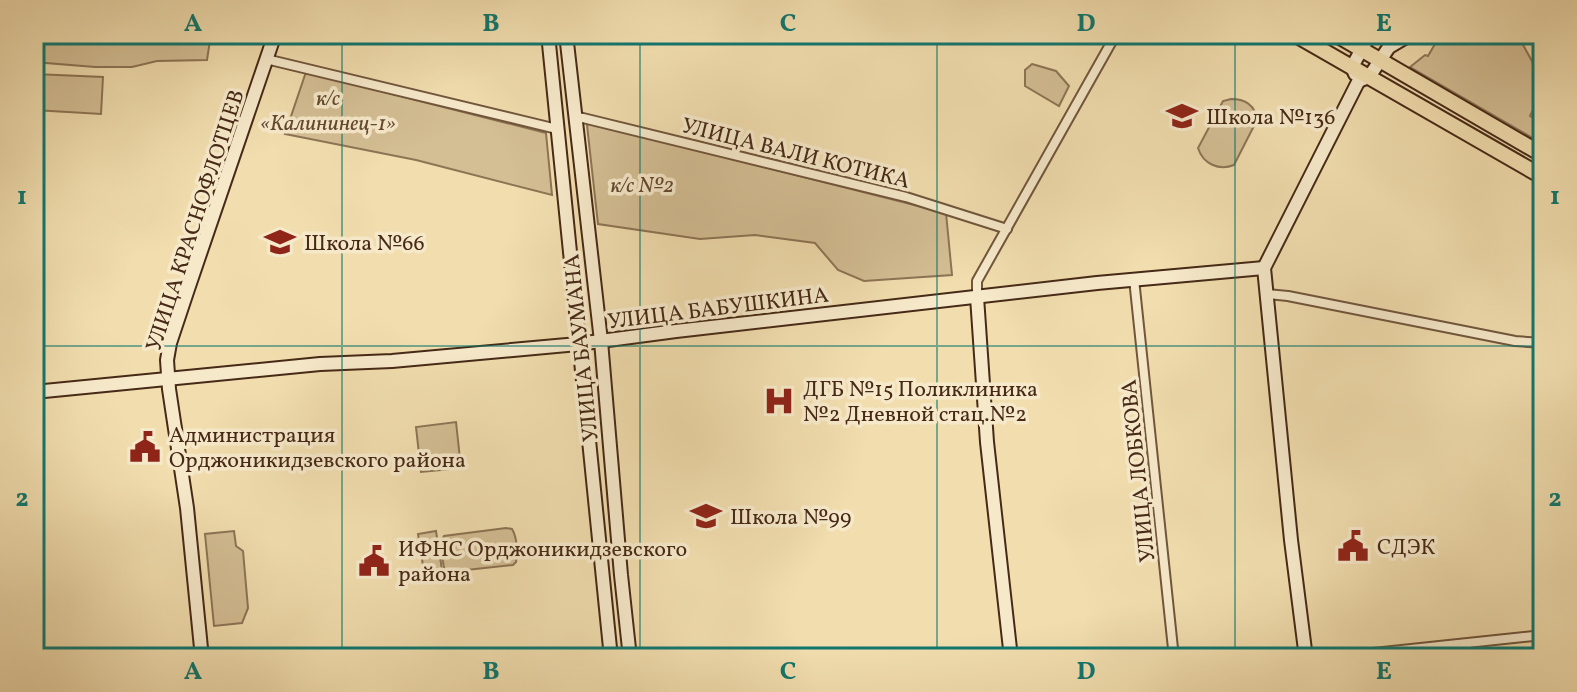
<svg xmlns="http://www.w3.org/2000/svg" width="1577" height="692" font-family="Vollkorn,serif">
	<rect width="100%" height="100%" fill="#f1ddae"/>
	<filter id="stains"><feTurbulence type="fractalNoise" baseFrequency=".0025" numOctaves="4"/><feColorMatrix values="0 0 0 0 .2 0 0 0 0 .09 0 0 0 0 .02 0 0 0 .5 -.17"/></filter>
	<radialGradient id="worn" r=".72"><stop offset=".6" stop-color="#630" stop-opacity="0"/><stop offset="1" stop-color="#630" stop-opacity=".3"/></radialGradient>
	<g fill="#d4be94" stroke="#8d7455" stroke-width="2">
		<polygon points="34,34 211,34 207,60 157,61 132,67 95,67 34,62"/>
		<polygon points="1445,34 1517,34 1543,81 1543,105 1533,110 1530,116 1543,124 1543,144 1410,67 1425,55 1428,56 1439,37"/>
		<polygon points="1032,64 1056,71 1069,86 1059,106 1025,86 1025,70"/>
		<polygon points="306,72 546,133 552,195 416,160 285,134"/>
		<polygon points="34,74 103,77 101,114 34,110"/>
		<path d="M1231 99C1245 99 1255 105 1257 120L1234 165C1219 171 1203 164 1198 148L1223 101Z"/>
		<polygon points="591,123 946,213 952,275 864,281 838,270 815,243 755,235 700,239 598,224 587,125"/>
		<polygon points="456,422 461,468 421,472 416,427"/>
		<path d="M506 528 512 529C517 537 518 553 516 562L513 565 448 572 444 568 440 544 444 536Z"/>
		<polygon points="234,531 236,546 243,551 248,608 242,623 214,626 205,534"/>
		<polygon points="436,531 442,570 424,572 418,534"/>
	</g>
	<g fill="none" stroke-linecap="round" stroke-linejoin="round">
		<defs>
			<g id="street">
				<polyline points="266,59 557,129"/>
				<polyline points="575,117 583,118 906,197 1007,229"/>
				<polyline points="1134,279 1174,658"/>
				<polyline points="1267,294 1288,296 1515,341 1543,343"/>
				<polyline points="977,297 977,281 1116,34"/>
				<polyline points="1467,644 1468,658"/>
				<polyline points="1326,658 1543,635"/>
			</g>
			<g id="secondary">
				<polyline points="548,34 611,658"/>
				<polyline points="566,34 601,341 621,575 630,658"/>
				<polyline points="1355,74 1352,67 1370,34"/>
				<polyline points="1361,80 1369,77 1389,47 1411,34"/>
				<polyline points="977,297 987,442 1011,658"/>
				<polyline points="34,392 320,364 392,361 578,344 676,331 1097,283 1264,268"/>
				<polyline points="202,658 187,508 169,389 167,360 170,343 188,289 275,34"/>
				<polyline points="1306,658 1291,540 1264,268 1358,82"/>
			</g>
			<g id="primary">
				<polyline points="1294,34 1543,177"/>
				<polyline points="1335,34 1543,155"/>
			</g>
		</defs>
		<use href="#street" stroke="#71563c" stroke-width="12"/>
		<use href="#secondary" stroke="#462916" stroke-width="16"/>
		<use href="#primary" stroke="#462916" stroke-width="18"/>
		<use href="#street" stroke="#f6e9ca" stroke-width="8"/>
		<use href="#secondary" stroke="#f6e9ca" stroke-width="12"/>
		<use href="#primary" stroke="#f1ddae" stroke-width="14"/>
	</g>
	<path fill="none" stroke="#0f766e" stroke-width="2" stroke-opacity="0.55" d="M342 34V658M640 34V658M937 34V658M1235 34V658M34 346H1543"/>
	<defs>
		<symbol id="school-bare" viewBox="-9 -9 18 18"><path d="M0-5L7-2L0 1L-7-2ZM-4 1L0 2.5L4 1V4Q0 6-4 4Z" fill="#8f2418" stroke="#f6e9ca" stroke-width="2.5" paint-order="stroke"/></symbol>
		<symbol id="hospital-bare" viewBox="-9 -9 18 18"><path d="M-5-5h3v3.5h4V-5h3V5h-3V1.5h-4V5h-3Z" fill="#8f2418" stroke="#f6e9ca" stroke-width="2.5" paint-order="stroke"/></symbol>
		<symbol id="civic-bare" viewBox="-9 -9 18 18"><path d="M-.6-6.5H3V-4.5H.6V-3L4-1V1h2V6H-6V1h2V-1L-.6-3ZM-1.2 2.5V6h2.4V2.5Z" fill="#8f2418" stroke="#f6e9ca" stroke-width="2.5" paint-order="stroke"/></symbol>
	</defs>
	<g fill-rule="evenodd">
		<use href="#school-bare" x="1160" y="94" width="44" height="44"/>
		<use href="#school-bare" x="258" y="220" width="44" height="44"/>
		<use href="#hospital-bare" x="757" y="379" width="44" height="44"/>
		<use href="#civic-bare" x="123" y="425" width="44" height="44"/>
		<use href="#school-bare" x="684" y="494" width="44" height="44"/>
		<use href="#civic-bare" x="1331" y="524" width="44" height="44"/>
		<use href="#civic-bare" x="352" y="539" width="44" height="44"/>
	</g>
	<g text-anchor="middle" stroke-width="7" stroke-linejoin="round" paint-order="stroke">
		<g font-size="22" font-style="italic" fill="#62472f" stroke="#f6e9ca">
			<text x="328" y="105">к/с<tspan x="328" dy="25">«Калининец-1»</tspan></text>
			<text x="642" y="192">к/с №2</text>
		</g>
		<g font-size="22" fill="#462916" stroke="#f6e9ca" text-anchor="start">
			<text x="1206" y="124">Школа №136</text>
			<text x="304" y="250">Школа №66</text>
			<text x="803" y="396">ДГБ №15 Поликлиника<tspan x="803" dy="25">№2 Дневной стац.№2</tspan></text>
			<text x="169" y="442">Администрация<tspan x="169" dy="25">Орджоникидзевского района</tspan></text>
			<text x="730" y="524">Школа №99</text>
			<text x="1377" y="554">СДЭК</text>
			<text x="398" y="556">ИФНС Орджоникидзевского<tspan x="398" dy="25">района</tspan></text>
		</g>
		<g font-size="22" fill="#462916" stroke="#f6e9ca">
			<text transform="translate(796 152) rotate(14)" y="8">УЛИЦА ВАЛИ КОТИКА</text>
			<text transform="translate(194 220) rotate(-72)" y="8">УЛИЦА КРАСНОФЛОТЦЕВ</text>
			<text transform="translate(718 307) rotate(-7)" y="8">УЛИЦА БАБУШКИНА</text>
			<text transform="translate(580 348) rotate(-96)" y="8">УЛИЦА БАУМАНА</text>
			<text transform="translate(1137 471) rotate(-96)" y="8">УЛИЦА ЛОБКОВА</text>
		</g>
	</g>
	<rect width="1577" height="692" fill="none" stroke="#f1ddae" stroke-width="88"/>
	<rect x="44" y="44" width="1489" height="604" fill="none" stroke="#0f766e" stroke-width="3"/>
	<g font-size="26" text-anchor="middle" font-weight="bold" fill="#0f766e">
		<text x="193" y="31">A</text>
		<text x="491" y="31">B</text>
		<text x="788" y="31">C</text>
		<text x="1086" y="31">D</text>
		<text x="1384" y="31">E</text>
		<text x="22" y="204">1</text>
		<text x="1555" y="204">1</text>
		<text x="22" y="506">2</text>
		<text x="1555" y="506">2</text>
		<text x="193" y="679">A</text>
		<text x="491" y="679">B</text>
		<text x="788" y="679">C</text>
		<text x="1086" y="679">D</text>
		<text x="1384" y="679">E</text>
	</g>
	<rect width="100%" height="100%" filter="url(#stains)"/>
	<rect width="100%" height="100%" fill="url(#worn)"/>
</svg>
